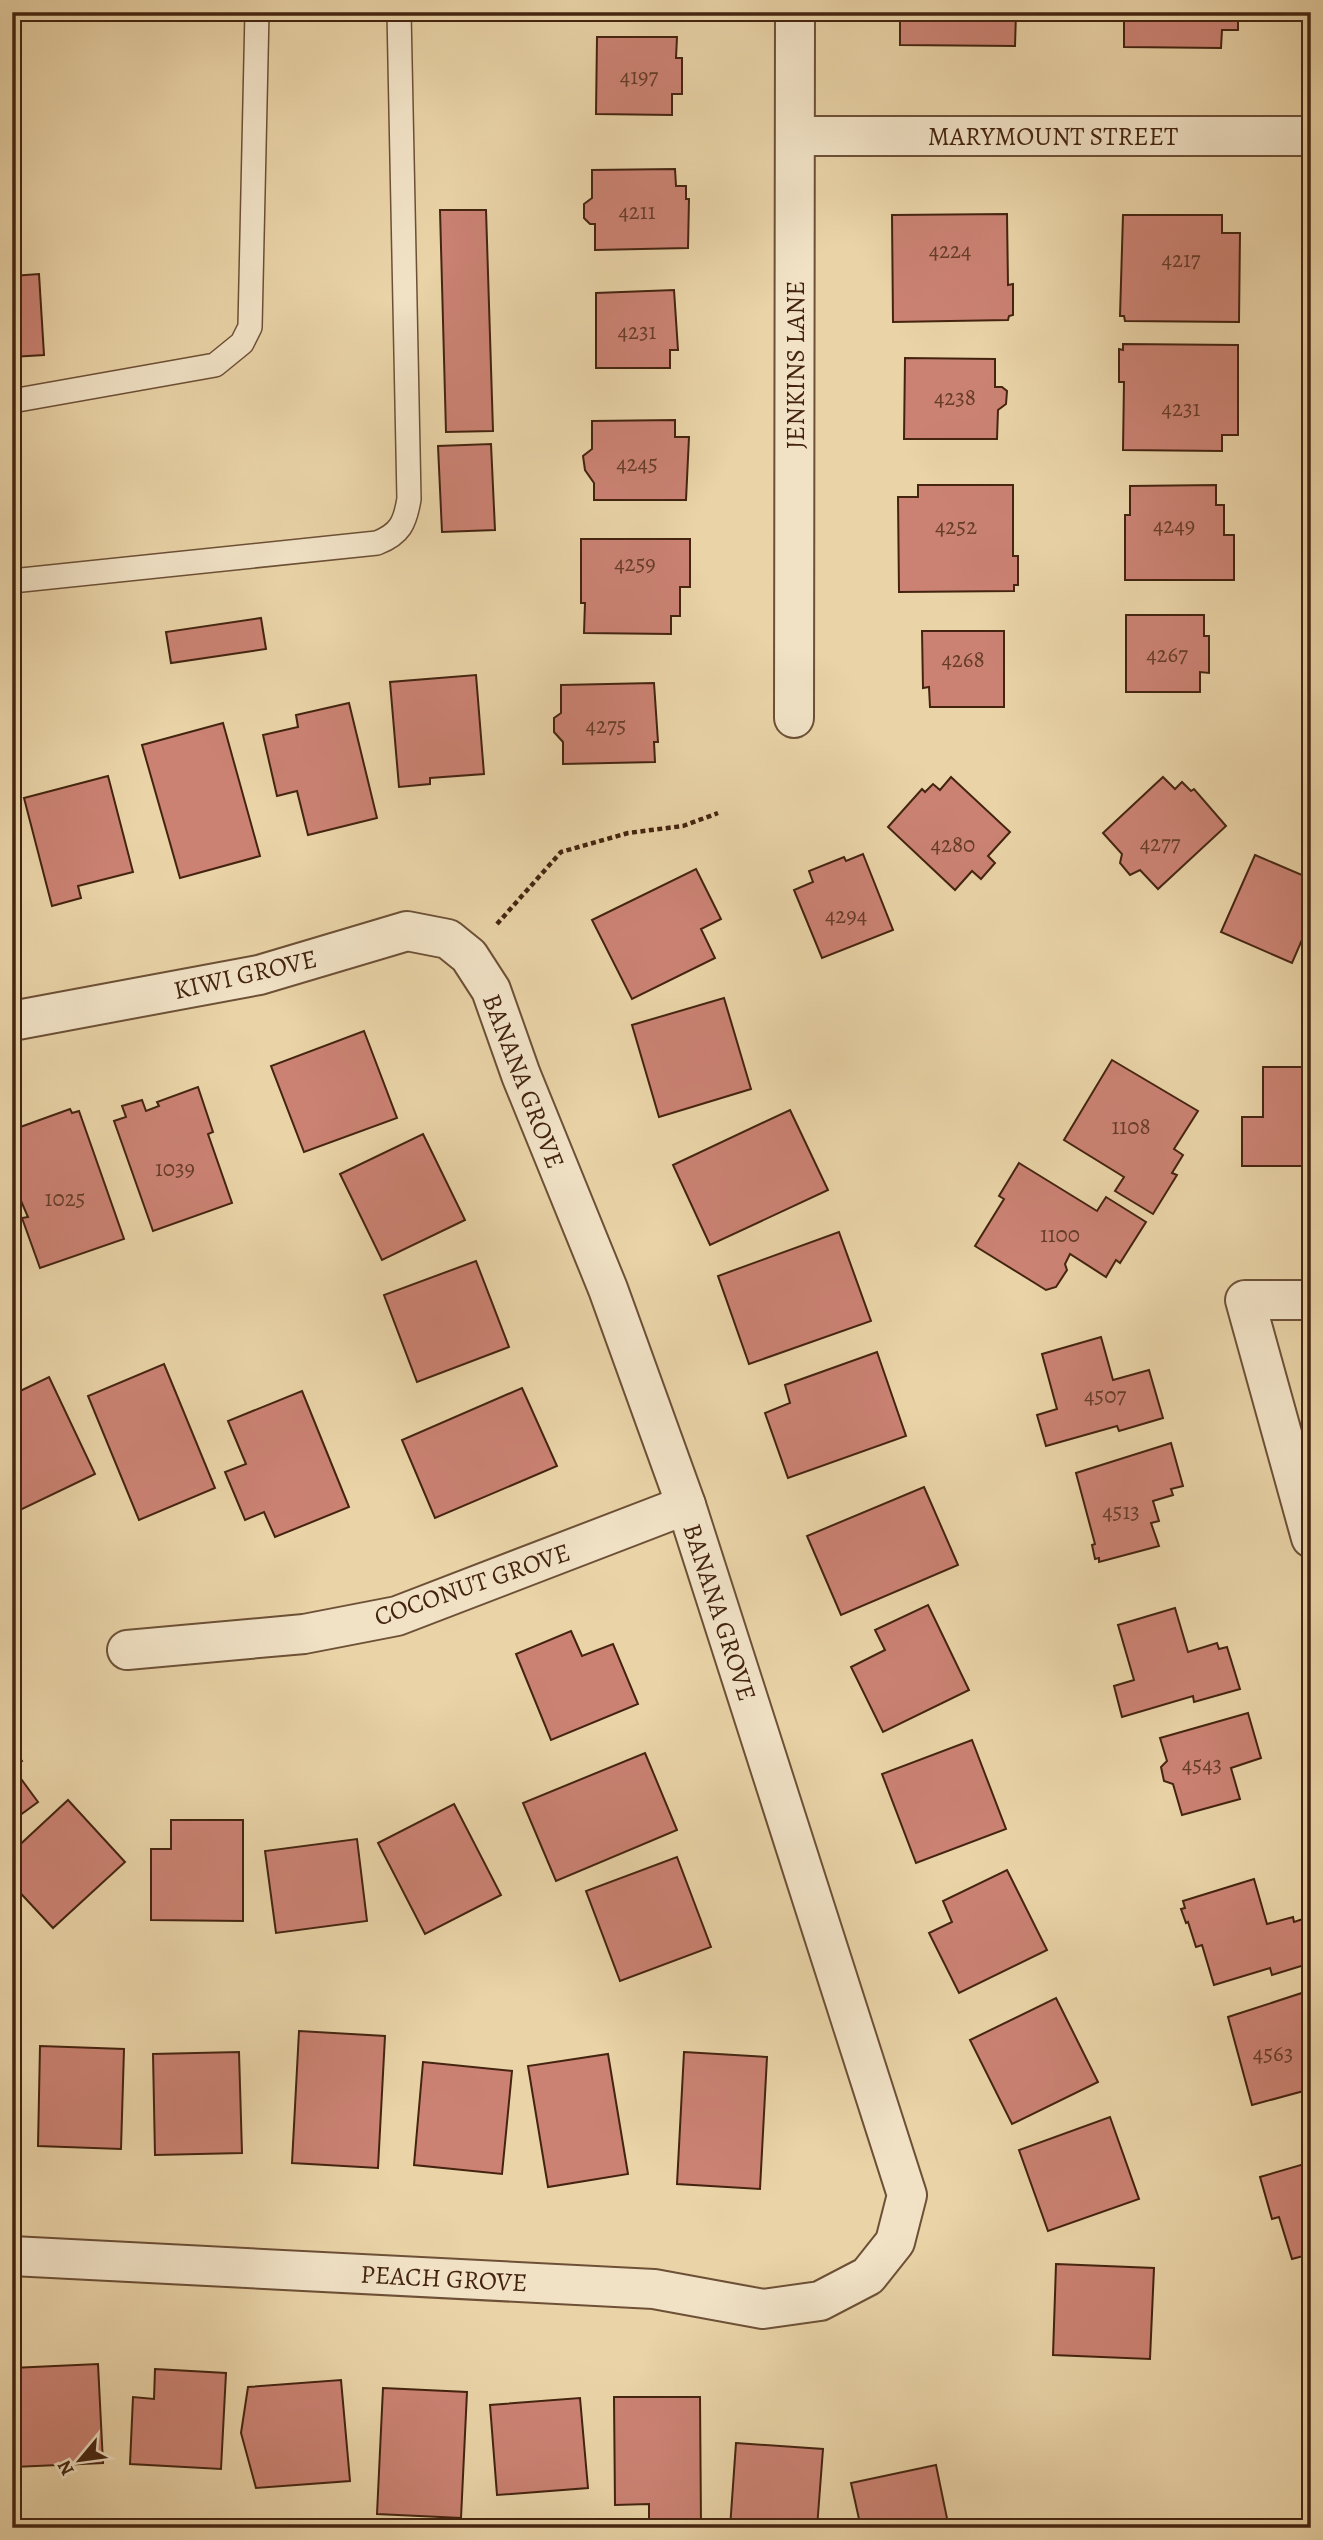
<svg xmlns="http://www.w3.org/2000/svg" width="1323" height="2540" font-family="Alegreya,serif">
	<rect width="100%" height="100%" fill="#e9d3a7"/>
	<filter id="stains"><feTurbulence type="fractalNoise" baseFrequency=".00286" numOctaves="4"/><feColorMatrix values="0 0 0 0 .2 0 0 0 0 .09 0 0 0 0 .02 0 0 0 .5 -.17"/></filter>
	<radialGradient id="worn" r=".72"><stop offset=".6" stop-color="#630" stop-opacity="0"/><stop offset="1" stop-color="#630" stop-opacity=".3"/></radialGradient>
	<g fill="#cb8273" stroke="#442410" stroke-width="2">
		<polygon points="900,12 1016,12 1015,46 900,45"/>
		<polygon points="1124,12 1238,12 1238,30 1222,30 1221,48 1124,47"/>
		<polygon points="597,37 677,37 676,58 682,58 682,94 672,94 672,115 596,114"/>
		<polygon points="675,169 676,186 686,186 686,199 689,199 688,248 595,250 595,224 590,224 584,218 584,204 592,198 592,170"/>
		<polygon points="440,210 486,210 493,431 446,432"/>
		<polygon points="1007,214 1008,285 1013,284 1013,315 1009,316 1008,320 893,322 892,215"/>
		<polygon points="1123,215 1222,215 1222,233 1240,233 1239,322 1125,321 1124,316 1120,316"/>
		<polygon points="39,274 44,355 12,357 12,276"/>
		<polygon points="674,290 678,350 670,350 670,368 596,368 596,293"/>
		<polygon points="1123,344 1238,345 1238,435 1222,435 1222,451 1123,450 1124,382 1119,382 1119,349 1123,350"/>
		<polygon points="905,358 995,359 995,387 1002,387 1007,391 1006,404 998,410 997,439 904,439"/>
		<polygon points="675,420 675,437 689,437 686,500 594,500 594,483 585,470 583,456 592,449 592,421"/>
		<polygon points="491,444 495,530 442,532 438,446"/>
		<polygon points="918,485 1013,485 1013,556 1018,556 1018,585 1014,585 1014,591 899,592 898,497 918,497"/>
		<polygon points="1216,485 1216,505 1224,505 1224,535 1234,535 1234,580 1125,580 1125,515 1130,515 1130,486"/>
		<polygon points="581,539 690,539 690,587 680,587 680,616 671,616 671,634 584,633 585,603 581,603"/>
		<polygon points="1126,615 1204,615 1204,636 1209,636 1209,673 1200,672 1200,692 1126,692"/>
		<polygon points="261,618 266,649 171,663 166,632"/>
		<polygon points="922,631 1004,631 1004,707 930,707 929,687 923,688"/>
		<polygon points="476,675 484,774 430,778 430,784 399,787 390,682"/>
		<polygon points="654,683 658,742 654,742 655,762 563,764 563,742 554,732 554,718 561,713 561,685"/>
		<polygon points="349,703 377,818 308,835 297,791 277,796 263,735 298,727 296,715"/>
		<polygon points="223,723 260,856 180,878 142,745"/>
		<polygon points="108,776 133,872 78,886 81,898 52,906 24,798"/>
		<polygon points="951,777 1010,832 988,856 995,863 981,879 972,871 955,890 888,827 922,789 925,792 933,784 940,790"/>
		<polygon points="1163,777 1175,789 1182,782 1191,791 1194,789 1226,826 1158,889 1140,870 1130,875 1120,863 1122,854 1103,833"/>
		<polygon points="863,854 893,930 822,958 794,890 813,882 809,871 844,857 846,861"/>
		<polygon points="1255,855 1309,878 1305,887 1311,889 1311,919 1292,963 1221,932"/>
		<polygon points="696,869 721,919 701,929 715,958 632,999 592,920"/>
		<polygon points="724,998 751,1089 659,1117 632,1025"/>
		<polygon points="364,1031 397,1118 304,1152 271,1066"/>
		<polygon points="1112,1060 1198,1111 1174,1149 1183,1155 1172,1173 1177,1175 1153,1214 1115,1191 1124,1177 1064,1140"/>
		<polygon points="1263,1067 1311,1067 1311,1149 1307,1149 1307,1166 1242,1166 1242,1117 1263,1117"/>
		<polygon points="198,1087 213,1132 208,1134 232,1203 153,1231 114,1121 126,1117 122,1106 142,1100 146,1111 159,1106 157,1102"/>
		<polygon points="70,1109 72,1113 79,1111 124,1239 40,1268 22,1218 28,1217 12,1180 12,1130"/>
		<polygon points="790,1110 828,1190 710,1245 673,1165"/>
		<polygon points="423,1134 465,1220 382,1260 340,1174"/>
		<polygon points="1019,1163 1097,1211 1106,1197 1146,1222 1120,1263 1116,1260 1106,1277 1070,1254 1065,1264 1067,1270 1056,1287 1046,1290 975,1246 1004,1199 999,1196"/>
		<polygon points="839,1232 871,1321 749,1364 718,1276"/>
		<polygon points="476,1261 509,1347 417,1382 384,1295"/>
		<polygon points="1101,1337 1113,1380 1149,1370 1163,1418 1119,1431 1117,1426 1046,1446 1037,1415 1057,1409 1042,1354"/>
		<polygon points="877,1352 906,1436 788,1478 765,1413 790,1403 785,1385"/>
		<polygon points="164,1364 215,1488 139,1520 88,1396"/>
		<polygon points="49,1377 95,1474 18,1511 12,1500 12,1395"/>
		<polygon points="522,1388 557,1466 435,1518 402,1440"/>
		<polygon points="302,1391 349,1507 275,1537 264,1512 245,1520 225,1472 246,1464 228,1421"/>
		<polygon points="1171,1443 1183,1486 1171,1489 1173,1495 1153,1501 1159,1521 1151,1523 1159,1546 1099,1562 1099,1558 1095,1559 1092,1545 1095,1544 1076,1473"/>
		<polygon points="924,1487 958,1565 841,1615 807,1536"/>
		<polygon points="928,1605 969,1690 883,1732 851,1667 885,1650 875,1630"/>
		<polygon points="1175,1608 1188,1652 1217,1643 1219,1649 1227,1647 1240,1689 1194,1702 1193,1696 1122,1717 1114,1686 1134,1680 1118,1625"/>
		<polygon points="571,1631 582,1656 613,1644 638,1704 551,1740 516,1654"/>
		<polygon points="1248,1713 1261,1758 1231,1768 1240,1799 1182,1815 1173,1784 1164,1781 1161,1767 1167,1761 1160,1738"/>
		<polygon points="972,1740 1006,1829 916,1863 882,1774"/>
		<polygon points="12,1747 22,1761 13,1768 38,1802 12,1821"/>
		<polygon points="645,1753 677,1830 556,1881 523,1803"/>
		<polygon points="68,1800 125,1862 53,1928 12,1884 12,1852"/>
		<polygon points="454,1804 501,1895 425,1934 378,1843"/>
		<polygon points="171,1820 243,1820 243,1921 151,1920 151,1849 171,1849"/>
		<polygon points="357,1839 367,1921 276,1933 265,1851"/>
		<polygon points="677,1857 711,1947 620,1981 586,1891"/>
		<polygon points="1007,1870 1047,1950 959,1993 929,1933 952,1922 943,1901"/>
		<polygon points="1254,1879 1267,1924 1293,1917 1294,1922 1306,1918 1311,1930 1311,1963 1272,1975 1270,1968 1214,1985 1202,1945 1196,1947 1188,1922 1186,1923 1181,1909 1185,1908 1183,1901"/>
		<polygon points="1311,1990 1311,2043 1305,2044 1311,2063 1303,2066 1311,2089 1252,2105 1228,2017"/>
		<polygon points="1056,1998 1098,2082 1012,2124 970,2040"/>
		<polygon points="299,2031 385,2036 378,2168 292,2163"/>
		<polygon points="40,2046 124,2049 121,2149 38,2146"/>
		<polygon points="239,2052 242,2153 155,2155 153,2054"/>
		<polygon points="684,2052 767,2057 760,2189 677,2184"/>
		<polygon points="608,2054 628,2174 548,2187 528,2066"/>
		<polygon points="423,2062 512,2071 502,2174 414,2165"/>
		<polygon points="1110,2117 1139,2199 1048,2231 1019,2150"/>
		<polygon points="1311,2162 1311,2254 1292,2259 1279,2217 1272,2219 1260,2177"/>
		<polygon points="1056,2264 1154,2268 1150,2359 1053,2355"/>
		<polygon points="98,2364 103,2463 14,2467 12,2368"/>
		<polygon points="155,2369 226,2373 221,2469 130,2464 133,2397 154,2399"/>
		<polygon points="341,2380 350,2481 256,2488 241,2433 248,2387"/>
		<polygon points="383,2388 467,2392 461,2518 377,2514"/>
		<polygon points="614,2397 700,2397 701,2526 649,2525 649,2504 615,2505"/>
		<polygon points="580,2398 588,2488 497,2495 490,2405"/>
		<polygon points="736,2443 823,2449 817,2528 730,2528"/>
		<polygon points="936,2465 949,2528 861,2528 851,2483"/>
	</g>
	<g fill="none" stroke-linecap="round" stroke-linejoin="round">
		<defs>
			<g id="service">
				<polyline points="12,401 215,365 242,343 250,327 257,12"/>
				<path d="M12 581 377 543C400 534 405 523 409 499L399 12"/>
			</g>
			<g id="minor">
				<polyline points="795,136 1311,136"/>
				<polyline points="794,718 795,12"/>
				<polyline points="12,1021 259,975 407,931 448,939 469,956 491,990 521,1075 608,1289 686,1505 907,2195 895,2242 868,2276 820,2301 763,2309 654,2289 12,2256"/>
				<polyline points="1311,1300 1245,1300 1311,1538"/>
				<polyline points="127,1650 304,1634 397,1616 686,1505"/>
			</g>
		</defs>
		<use href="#service" stroke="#6d5036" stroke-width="26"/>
		<use href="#minor" stroke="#6d5036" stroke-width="42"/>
		<polyline stroke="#442410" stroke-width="4.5" stroke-dasharray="5 3.5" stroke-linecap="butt" points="497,924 561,852 628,833 683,826 718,813"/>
		<use href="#service" stroke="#f1e2c6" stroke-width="23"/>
		<use href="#minor" stroke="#f1e2c6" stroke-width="38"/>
	</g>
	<g text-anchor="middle" stroke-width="6" stroke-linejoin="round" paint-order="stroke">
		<g font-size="23" fill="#663c29">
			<text x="639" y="84">4197</text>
			<text x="637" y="219">4211</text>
			<text x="950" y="258">4224</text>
			<text x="1181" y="267">4217</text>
			<text x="637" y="339">4231</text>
			<text x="955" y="405">4238</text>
			<text x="1181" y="416">4231</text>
			<text x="637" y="471">4245</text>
			<text x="1174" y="533">4249</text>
			<text x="956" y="534">4252</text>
			<text x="635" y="571">4259</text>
			<text x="1167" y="662">4267</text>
			<text x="963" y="667">4268</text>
			<text x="606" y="733">4275</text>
			<text x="1160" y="851">4277</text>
			<text x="953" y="852">4280</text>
			<text x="846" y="923">4294</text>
			<text x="1131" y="1134">1108</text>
			<text x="175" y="1176">1039</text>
			<text x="65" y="1206">1025</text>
			<text x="1060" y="1242">1100</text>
			<text x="1105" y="1403">4507</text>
			<text x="1121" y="1519">4513</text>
			<text x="1202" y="1772">4543</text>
			<text x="1273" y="2061">4563</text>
		</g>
		<g font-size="26" fill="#442410" stroke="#f1e2c6">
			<text x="1053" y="145">MARYMOUNT STREET</text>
			<text transform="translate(795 365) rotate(-90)" y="9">JENKINS LANE</text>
			<text transform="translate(245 974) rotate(-13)" y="9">KIWI GROVE</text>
			<text transform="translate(524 1081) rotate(69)" y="9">BANANA GROVE</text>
			<text transform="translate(472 1584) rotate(-19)" y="9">COCONUT GROVE</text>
			<text transform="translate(720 1612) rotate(72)" y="9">BANANA GROVE</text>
			<text transform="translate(444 2278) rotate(3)" y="9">PEACH GROVE</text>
		</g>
	</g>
	<rect width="1323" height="2540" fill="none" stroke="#e9d3a7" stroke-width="42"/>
	<rect x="14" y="14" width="1295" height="2512" fill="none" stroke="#442410" stroke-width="3.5"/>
	<rect x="21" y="21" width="1281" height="2498" fill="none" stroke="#442410" stroke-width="2"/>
	<g transform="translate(80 2460) rotate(241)" stroke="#f1e2c6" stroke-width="5" paint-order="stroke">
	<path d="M0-5L12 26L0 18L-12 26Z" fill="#442410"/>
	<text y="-10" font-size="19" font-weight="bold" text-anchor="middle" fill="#442410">N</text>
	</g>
	<rect width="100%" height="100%" filter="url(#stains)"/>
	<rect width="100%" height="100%" fill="url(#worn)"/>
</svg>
